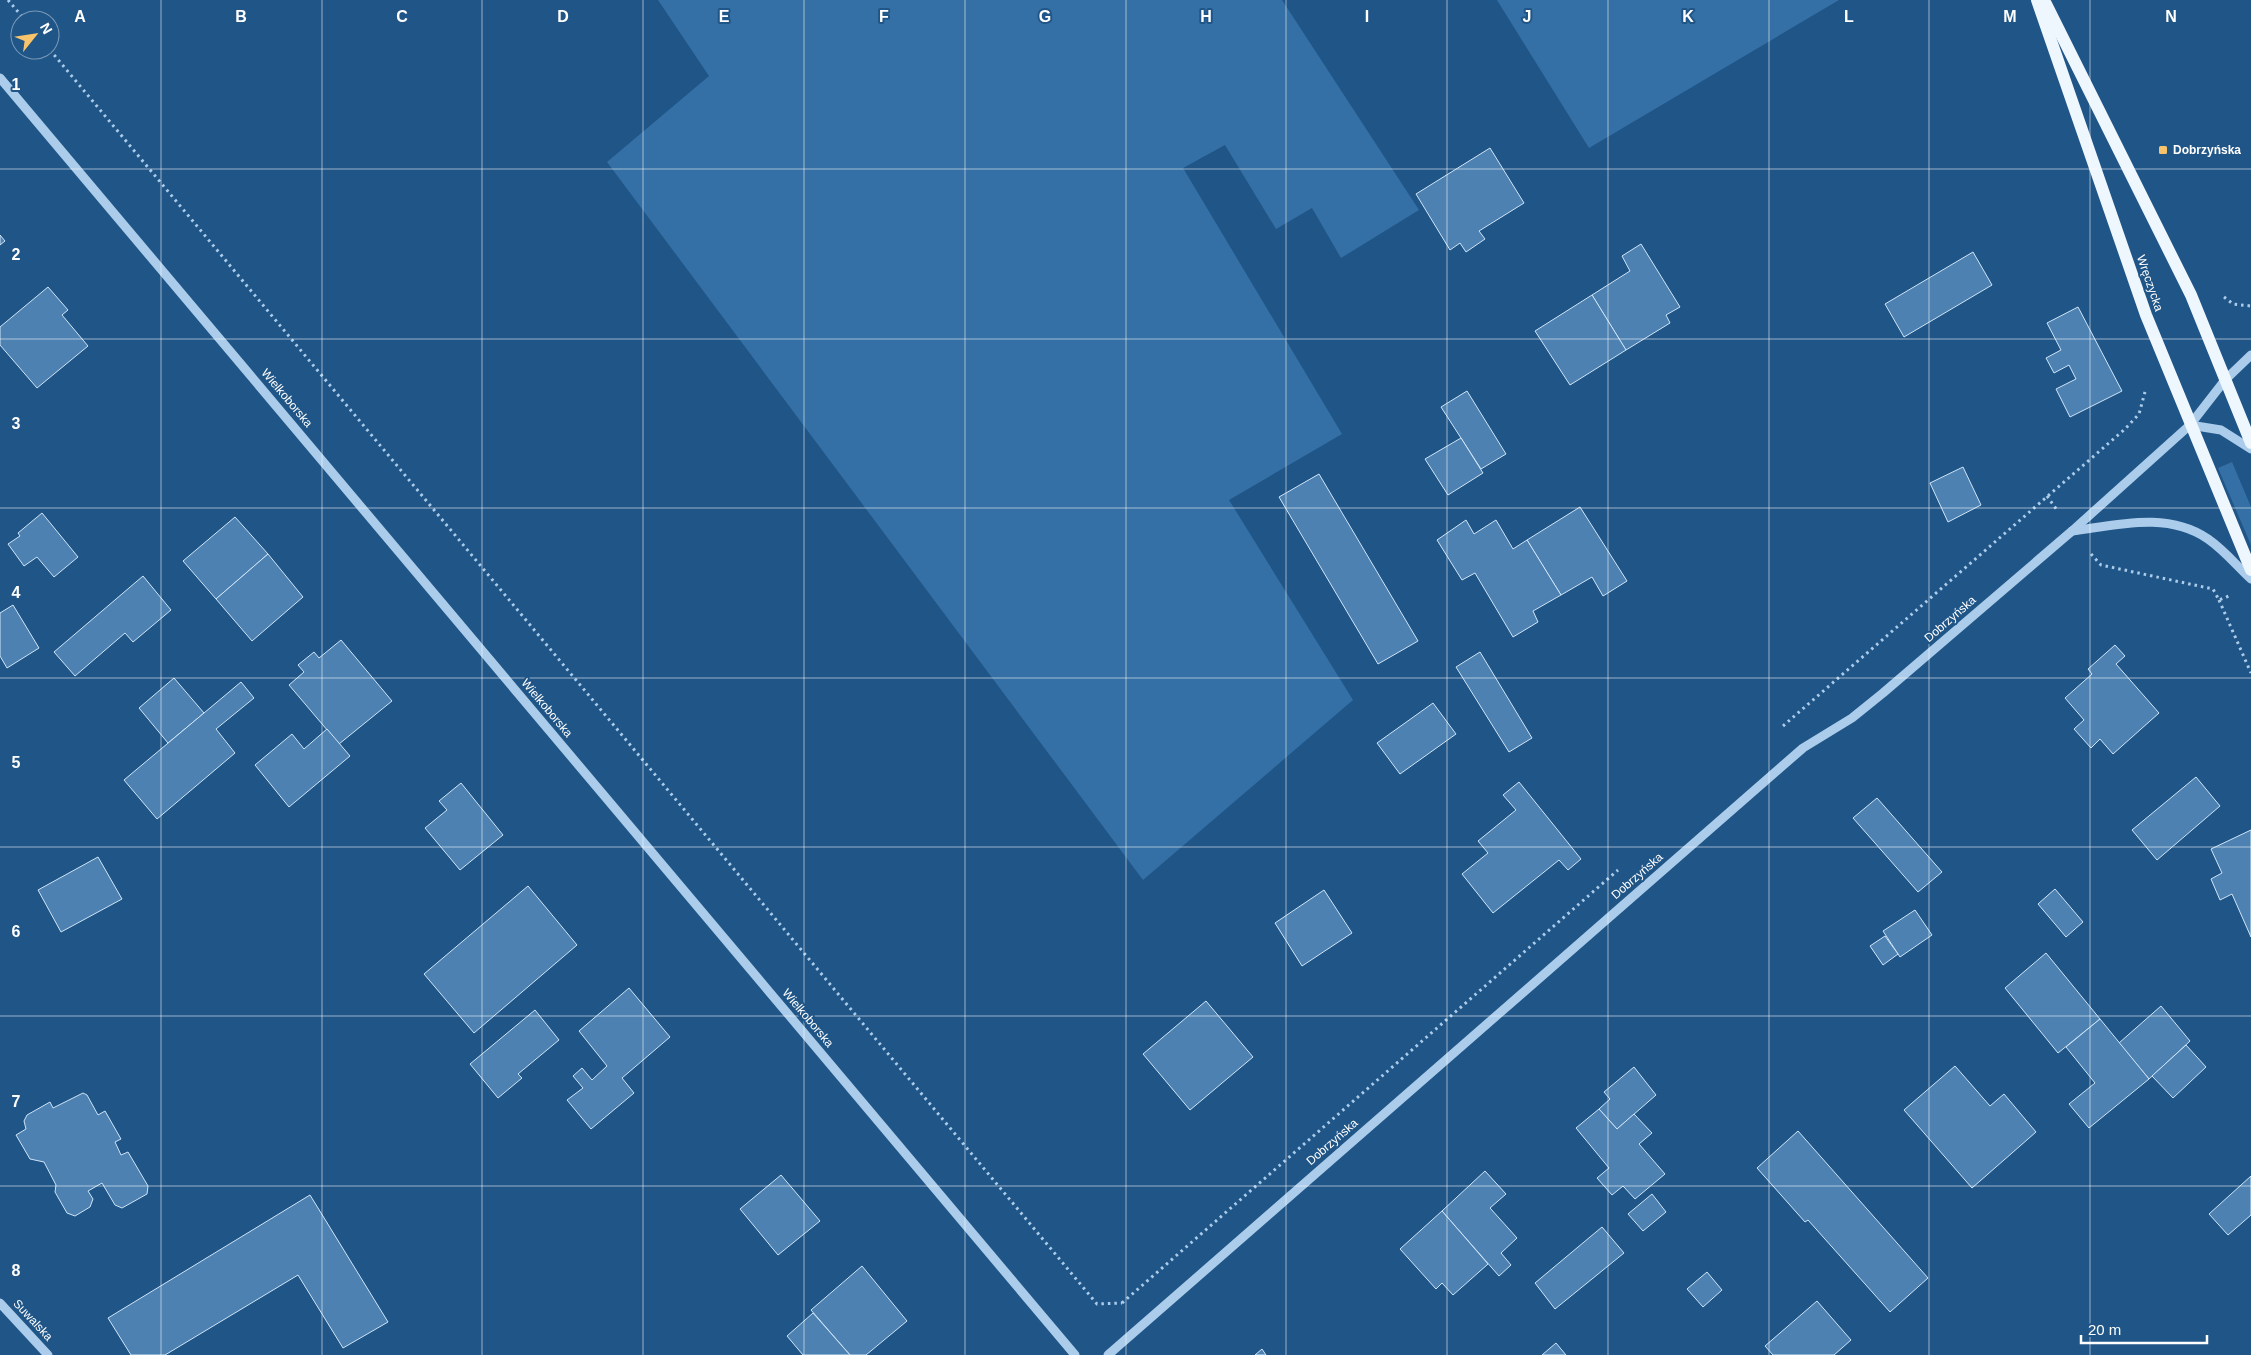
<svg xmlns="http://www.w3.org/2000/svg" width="2251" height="1355" font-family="Arial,sans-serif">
	<rect width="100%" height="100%" fill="#205587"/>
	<g fill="#3470a5">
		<polygon points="658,0 1282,0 1419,210 1341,258 1312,208 1276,229 1225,145 1183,168 1342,434 1229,500 1353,700 1143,880 607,162 709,76"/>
		<polygon points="1497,0 1839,0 1589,148"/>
		<polygon points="2232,462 2251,507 2251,545 2218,468"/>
	</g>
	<g fill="#4d81b2" stroke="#cfe5f8">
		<polygon points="1490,148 1524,203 1479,231 1485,239 1466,252 1460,243 1450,250 1416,194"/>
		<polygon points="0,235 5,241 0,245"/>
		<polygon points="1641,244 1680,307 1666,315 1670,323 1626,350 1592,295 1630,271 1622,256"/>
		<polygon points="1973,252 1992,285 1904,337 1885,304"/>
		<polygon points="48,287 68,310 62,315 88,346 37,388 0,345 0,327"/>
		<polygon points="1592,295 1626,350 1570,385 1535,331"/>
		<polygon points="2078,307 2122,391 2070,417 2056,389 2076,379 2069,365 2054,373 2046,358 2061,350 2047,323"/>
		<polygon points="1467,391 1506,454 1481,469 1441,407"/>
		<polygon points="1461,438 1483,473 1448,495 1425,459"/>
		<polygon points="1963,467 1981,505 1948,522 1930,483"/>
		<polygon points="1319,474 1418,641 1378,664 1279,497"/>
		<polygon points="1580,507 1627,581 1603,596 1592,577 1561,595 1527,540"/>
		<polygon points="42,513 78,557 54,577 37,557 24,566 8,544 20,536 18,533"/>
		<polygon points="235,517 268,554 216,599 183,561"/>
		<polygon points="1466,520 1474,534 1496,520 1513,549 1527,540 1561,595 1533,611 1538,622 1513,637 1475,573 1462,580 1437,540"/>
		<polygon points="268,554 303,597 252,641 216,599"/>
		<polygon points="143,576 171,610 133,642 125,633 75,676 54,652"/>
		<polygon points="13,605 39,648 7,668 0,656 0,613"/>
		<polygon points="341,640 392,701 339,744 289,685 304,672 298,665 314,652 319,658"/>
		<polygon points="2115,645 2125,656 2116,664 2159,713 2113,754 2100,739 2091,748 2074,729 2084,720 2065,698 2092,674 2088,669"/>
		<polygon points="1480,652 1532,738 1509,752 1456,667"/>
		<polygon points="174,678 204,713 168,743 139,708"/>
		<polygon points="241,682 254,698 216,729 235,753 157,819 124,780"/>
		<polygon points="1433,703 1456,734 1400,774 1377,743"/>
		<polygon points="327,729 350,756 289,807 255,765 292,734 304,749"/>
		<polygon points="2196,777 2220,806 2157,860 2132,830"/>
		<polygon points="1519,782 1581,859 1568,870 1559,860 1493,913 1462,874 1488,853 1478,841 1516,810 1503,795"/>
		<polygon points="461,783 503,835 460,870 425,828 447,810 439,801"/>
		<polygon points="1877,798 1942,872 1918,892 1853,818"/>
		<polygon points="2251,830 2251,937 2232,894 2220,900 2211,879 2222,873 2211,849"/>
		<polygon points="98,857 122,899 61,932 38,890"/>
		<polygon points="528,886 577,945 474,1033 424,974"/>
		<polygon points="2055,889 2083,922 2066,937 2038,904"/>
		<polygon points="1324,890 1352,933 1302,966 1275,923"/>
		<polygon points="1915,910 1932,935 1900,957 1883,931"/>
		<polygon points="1885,936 1898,954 1883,965 1870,946"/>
		<polygon points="2046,953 2100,1019 2058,1053 2005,988"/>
		<polygon points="629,988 670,1037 622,1078 634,1093 591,1129 567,1100 583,1088 573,1076 582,1068 592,1080 607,1066 579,1031"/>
		<polygon points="1206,1001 1253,1057 1190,1110 1143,1054"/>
		<polygon points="2161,1006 2190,1041 2149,1079 2119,1043"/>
		<polygon points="535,1010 559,1040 518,1074 522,1078 498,1098 470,1064"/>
		<polygon points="2100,1019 2149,1079 2089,1128 2069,1104 2095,1083 2066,1047"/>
		<polygon points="2186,1045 2206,1067 2173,1098 2152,1076"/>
		<polygon points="1955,1066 1990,1106 2004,1094 2036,1132 1972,1188 1904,1110"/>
		<polygon points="1634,1067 1656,1095 1617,1129 1599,1109 1610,1099 1604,1092"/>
		<polygon points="83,1093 87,1095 98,1115 105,1111 121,1139 115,1142 121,1155 128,1152 148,1186 147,1194 122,1208 115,1205 102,1183 88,1191 93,1199 90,1207 75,1216 67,1213 55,1192 56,1185 44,1162 30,1159 16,1135 26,1129 24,1121 27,1115 50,1102 53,1108"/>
		<polygon points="1599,1109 1617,1129 1634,1114 1652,1133 1639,1144 1665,1174 1635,1199 1623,1186 1612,1195 1597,1178 1609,1168 1576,1128"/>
		<polygon points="1798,1131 1928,1278 1890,1312 1808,1220 1805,1222 1757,1168"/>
		<polygon points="1485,1171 1506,1194 1490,1208 1517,1238 1501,1253 1511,1265 1499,1276 1442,1211"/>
		<polygon points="781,1175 820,1221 778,1255 740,1209"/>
		<polygon points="2251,1176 2251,1215 2228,1235 2209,1214"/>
		<polygon points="1652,1194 1666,1212 1643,1231 1628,1214"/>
		<polygon points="310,1195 388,1322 343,1348 298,1275 165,1355 131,1355 108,1318"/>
		<polygon points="1442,1211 1488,1264 1453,1295 1442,1283 1436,1289 1400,1249"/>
		<polygon points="1602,1227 1624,1253 1555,1309 1535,1283"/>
		<polygon points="862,1266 907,1321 866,1355 850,1355 811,1310"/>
		<polygon points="1707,1272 1722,1290 1703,1307 1687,1289"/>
		<polygon points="1817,1301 1851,1340 1834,1355 1773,1355 1765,1346"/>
		<polygon points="813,1313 850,1355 803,1355 787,1336"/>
		<polygon points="1556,1343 1566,1355 1542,1355"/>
		<polygon points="1262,1349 1266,1355 1255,1355"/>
	</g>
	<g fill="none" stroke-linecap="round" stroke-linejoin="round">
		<g stroke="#abccea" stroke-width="3" stroke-dasharray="2.5 4" stroke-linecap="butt">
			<polyline points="8,0 25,20"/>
			<polyline points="50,50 1097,1304 1122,1303"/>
			<polyline points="2224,297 2233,304 2251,306"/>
			<polyline points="2047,496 2057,510"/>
			<polyline points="2091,554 2101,565 2213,589 2219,600 2229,596"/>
			<polyline points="2219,600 2251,673"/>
			<polyline points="1783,726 2125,429 2139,414 2145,392"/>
			<polyline points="1122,1303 1618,870"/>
		</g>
		<g stroke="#abccea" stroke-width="9">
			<polyline points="0,78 1075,1355"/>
			<polyline points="2190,425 2221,430 2251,449"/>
			<path d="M2072 531C2117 525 2168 511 2208 539 2224 550 2237 566 2251 579"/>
			<polyline points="0,1303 48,1355"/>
			<polyline points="1108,1355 1803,748 1852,718 1883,693 2072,531 2190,425 2225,380 2251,355"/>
		</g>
		<g stroke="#eef6fe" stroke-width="12">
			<polyline points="2037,0 2146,315 2251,570"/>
			<polyline points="2046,4 2191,295 2251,443"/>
		</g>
	</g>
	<path fill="none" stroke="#fff" stroke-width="1" stroke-opacity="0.55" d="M161 0V1355M322 0V1355M482 0V1355M643 0V1355M804 0V1355M965 0V1355M1126 0V1355M1286 0V1355M1447 0V1355M1608 0V1355M1769 0V1355M1929 0V1355M2090 0V1355M0 169H2251M0 339H2251M0 508H2251M0 678H2251M0 847H2251M0 1016H2251M0 1186H2251"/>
	<rect fill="#f7c46b" stroke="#205587" stroke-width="2" x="2158" y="145" width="10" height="10" rx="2.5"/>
	<g text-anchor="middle" stroke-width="4" stroke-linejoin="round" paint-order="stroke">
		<g font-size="12" font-weight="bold" fill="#fff" stroke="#205587" text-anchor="start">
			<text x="2173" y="154">Dobrzyńska</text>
		</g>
		<g font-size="12" fill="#fff" stroke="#205587">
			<text transform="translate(2150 283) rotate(71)" y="4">Wręczycka</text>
			<text transform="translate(287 398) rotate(50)" y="4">Wielkoborska</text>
			<text transform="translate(1950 619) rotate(-41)" y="4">Dobrzyńska</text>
			<text transform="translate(547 708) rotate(50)" y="4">Wielkoborska</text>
			<text transform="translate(1637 876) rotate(-41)" y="4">Dobrzyńska</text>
			<text transform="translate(808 1018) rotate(50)" y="4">Wielkoborska</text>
			<text transform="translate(1332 1142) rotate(-41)" y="4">Dobrzyńska</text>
			<text transform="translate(33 1320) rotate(47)" y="4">Suwalska</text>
		</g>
	</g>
	<g font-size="16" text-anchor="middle" font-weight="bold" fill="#fff" stroke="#205587" stroke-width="4" stroke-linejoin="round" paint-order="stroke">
		<text x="80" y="22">A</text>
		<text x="241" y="22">B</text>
		<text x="402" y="22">C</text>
		<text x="563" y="22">D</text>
		<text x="724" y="22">E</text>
		<text x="884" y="22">F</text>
		<text x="1045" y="22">G</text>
		<text x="1206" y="22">H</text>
		<text x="1367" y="22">I</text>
		<text x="1527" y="22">J</text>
		<text x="1688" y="22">K</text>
		<text x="1849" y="22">L</text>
		<text x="2010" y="22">M</text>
		<text x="2171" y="22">N</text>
		<text x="16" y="90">1</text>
		<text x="16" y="260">2</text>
		<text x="16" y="429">3</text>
		<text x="16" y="598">4</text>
		<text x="16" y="768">5</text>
		<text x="16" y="937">6</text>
		<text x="16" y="1107">7</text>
		<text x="16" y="1276">8</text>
	</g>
	<g transform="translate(35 35) rotate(60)"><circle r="24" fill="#205587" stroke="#7999b7"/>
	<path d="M0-4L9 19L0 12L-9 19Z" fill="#f7c46b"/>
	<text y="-8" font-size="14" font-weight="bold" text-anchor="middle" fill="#ffffff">N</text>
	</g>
	<path d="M2081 1335v8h126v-8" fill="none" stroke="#ffffff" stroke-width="2.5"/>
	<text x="2088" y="1335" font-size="15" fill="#ffffff" stroke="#205587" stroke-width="4" paint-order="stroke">20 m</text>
</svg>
